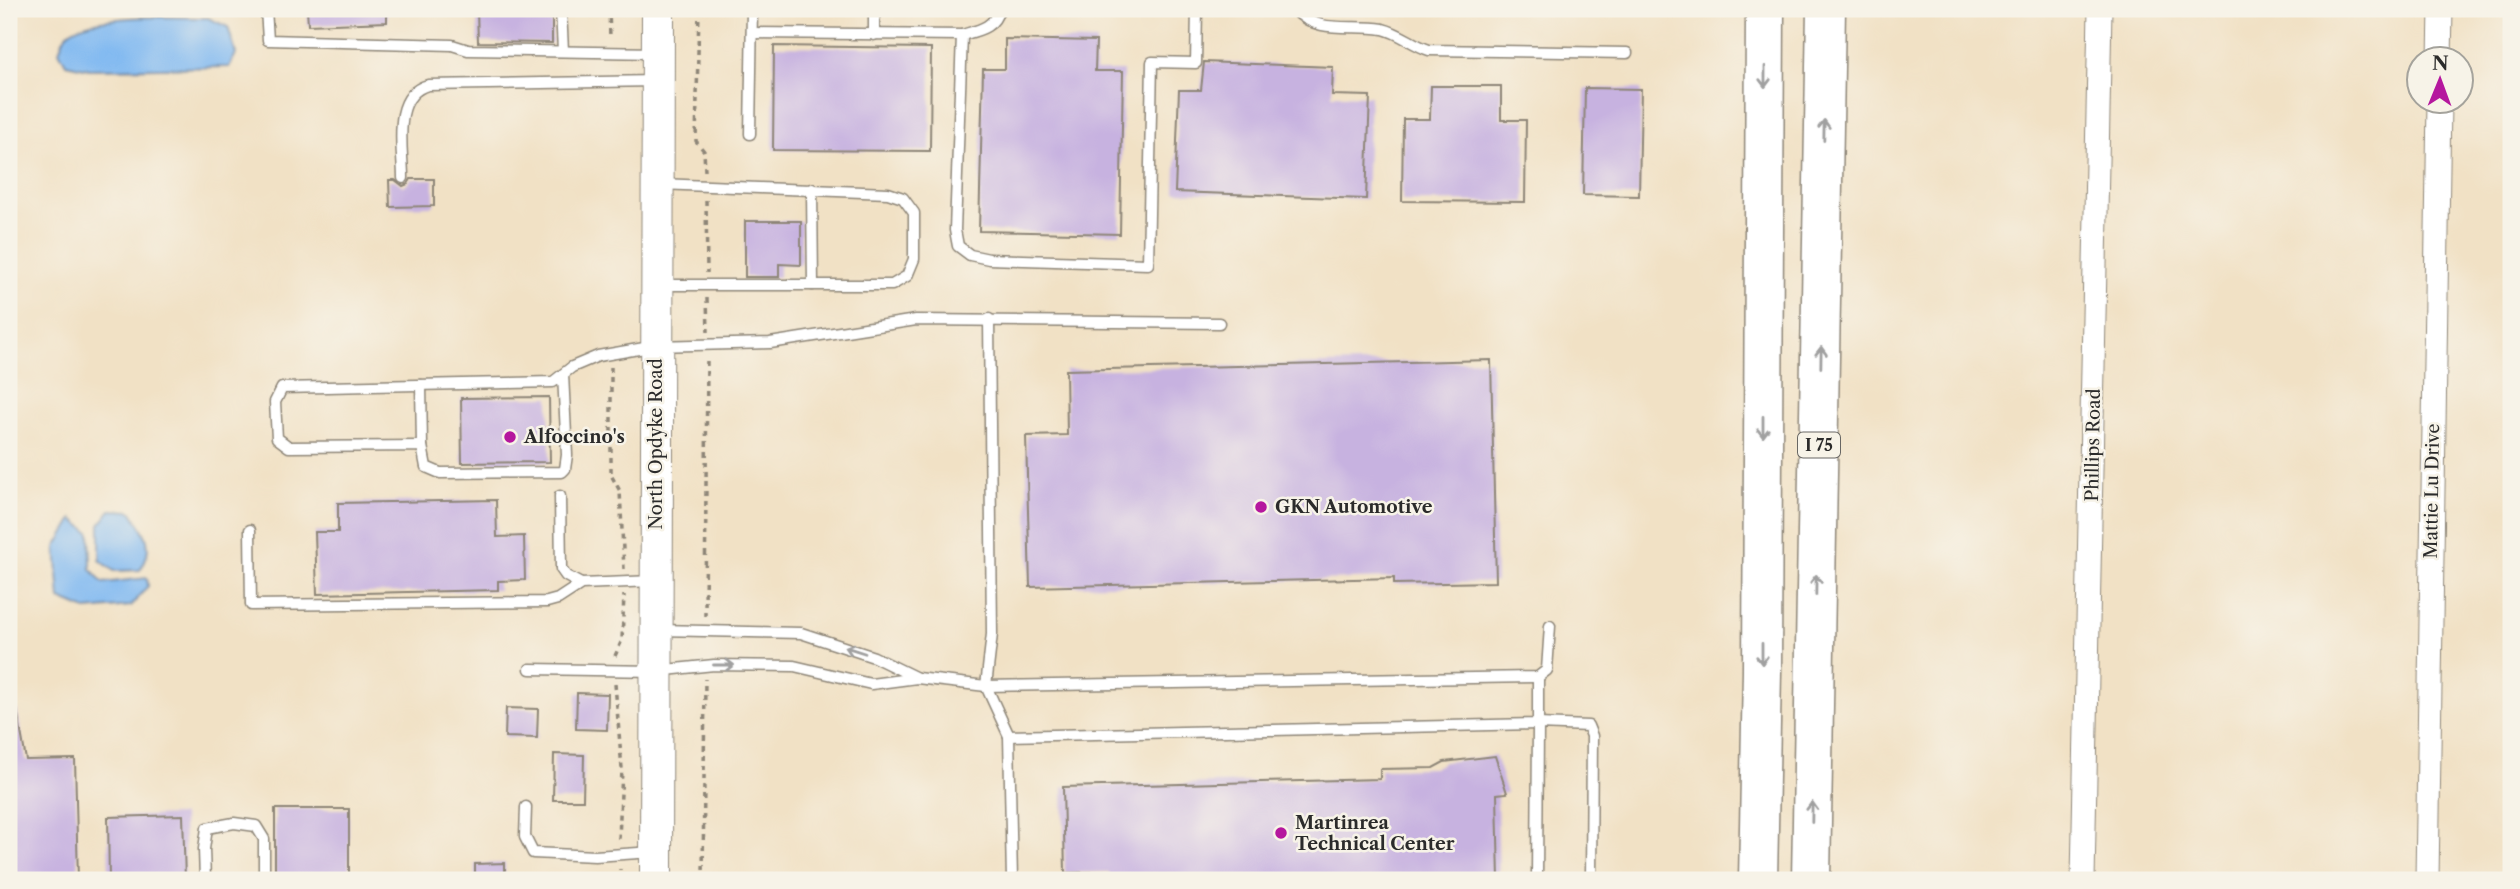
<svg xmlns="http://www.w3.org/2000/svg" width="2520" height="889" font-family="'Libre Caslon Text',serif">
	<rect width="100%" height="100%" fill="#f7f3e8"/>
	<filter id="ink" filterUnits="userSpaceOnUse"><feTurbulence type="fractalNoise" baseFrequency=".0143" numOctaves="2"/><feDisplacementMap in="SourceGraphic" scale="14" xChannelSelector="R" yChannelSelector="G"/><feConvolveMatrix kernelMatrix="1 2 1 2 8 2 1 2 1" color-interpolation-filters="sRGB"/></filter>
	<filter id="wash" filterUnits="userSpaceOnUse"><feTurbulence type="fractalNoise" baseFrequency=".00686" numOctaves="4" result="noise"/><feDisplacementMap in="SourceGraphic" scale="28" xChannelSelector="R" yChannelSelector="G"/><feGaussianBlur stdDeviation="1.57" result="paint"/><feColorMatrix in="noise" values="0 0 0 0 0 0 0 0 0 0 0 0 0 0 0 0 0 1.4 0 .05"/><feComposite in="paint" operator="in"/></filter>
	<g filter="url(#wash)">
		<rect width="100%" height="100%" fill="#f1e1c5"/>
		<g fill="#81b9f1" stroke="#56728e" stroke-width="2">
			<path d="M208 18 228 27 236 54 229 67 89 69 66 64 59 51C61 46 63 39 66 35 85 12 178 18 208 18Z"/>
			<path d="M111 510 131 511C145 532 156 547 140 570L114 571 100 560V524Z"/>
			<polygon points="73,519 90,533 91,569 103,583 147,578 148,586 131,606 86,610 60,599 56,547"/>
		</g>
		<g id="blocks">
			<g fill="#c7b2e0">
				<polygon points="307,9 387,9 387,22 308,25"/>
				<polygon points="477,9 552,9 552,43 478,42"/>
				<polygon points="1005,39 1096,41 1095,71 1123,71 1120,234 979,231 983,69 1005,69"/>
				<polygon points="774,46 931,48 930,151 773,150"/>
				<polygon points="1204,62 1333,67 1332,95 1370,96 1366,199 1175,192 1179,90 1201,90"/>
				<polygon points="1431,86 1501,86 1501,120 1526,120 1525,202 1402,201 1403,119 1430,119"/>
				<polygon points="1585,88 1641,89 1639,196 1583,195"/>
				<polygon points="411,179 434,179 434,206 390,207 389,180 395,180 403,186 408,184"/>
				<polygon points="745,221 801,221 801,265 779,264 779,277 745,277"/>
				<polygon points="1491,360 1496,582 1394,584 1394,578 1030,587 1026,436 1067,435 1066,370"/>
				<polygon points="549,397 550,462 462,463 461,398"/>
				<polygon points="496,500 497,537 524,536 525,580 498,581 498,590 317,594 315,532 338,532 338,503"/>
				<polygon points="577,693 608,694 607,730 576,729"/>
				<polygon points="506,708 538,709 537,738 505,737"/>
				<polygon points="17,709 26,760 75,759 78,880 9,880 9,710"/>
				<polygon points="554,754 584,755 583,800 553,800"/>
				<polygon points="1495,756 1507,793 1497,794 1499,880 1110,880 1109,872 1065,873 1063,787 1380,779 1380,769 1433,768 1444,762"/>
				<rect x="275" y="809" width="74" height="71"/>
				<polygon points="183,815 185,880 109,880 108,817"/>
				<polygon points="505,863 505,880 475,880 475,864"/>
			</g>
		</g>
	</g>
	<g filter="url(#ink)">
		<use href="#blocks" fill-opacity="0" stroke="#8e8678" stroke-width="2"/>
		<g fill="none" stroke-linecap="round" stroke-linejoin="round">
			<defs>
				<g id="lane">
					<polyline points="266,9 268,40 452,45 468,50 657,53"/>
					<polyline points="561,9 563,51"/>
					<path d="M1294 9C1318 36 1352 23 1383 29 1400 33 1413 45 1429 50L1627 53"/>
					<path d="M752 33 962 35C979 30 994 28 999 9"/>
					<polyline points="874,35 874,9"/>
					<polyline points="962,35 955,230 958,246 970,255 989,259 1148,264 1152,62 1196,63 1197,9"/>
					<polyline points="750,134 752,9"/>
					<path d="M403 178C403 148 391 95 428 85L655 81"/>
					<polyline points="659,184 888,193 903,198 914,213 914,259 907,276 892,285 662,285"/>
					<polyline points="812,189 813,285"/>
					<polyline points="989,319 992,634 986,686 1009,736 1538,724 1538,677"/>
					<polyline points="563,374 567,455 565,469 562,472 440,473 426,467 422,446 289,447 277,438 275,402 282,388 553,382 572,367 598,356 656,346 770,343 916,320 1219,323"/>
					<polyline points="421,385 422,446"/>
					<polyline points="560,496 561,569 566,576 581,584"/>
					<polyline points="250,530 251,605 547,602 558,599 581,584 653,581"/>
					<polyline points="659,630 801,633 874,657 917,678"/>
					<polyline points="530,669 656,671 714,665 794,666 871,684 917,678 986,686 1538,677 1547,670 1550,626"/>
					<polyline points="1009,736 1012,880"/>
					<polyline points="526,807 525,837 533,853 595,856 653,852"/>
					<polyline points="205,880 204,849 207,828 234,823 256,826 264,839 264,880"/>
					<polyline points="1537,880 1538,724 1588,726 1592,736 1591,880"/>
				</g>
				<g id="street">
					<polyline points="2440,60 2441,9"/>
					<polyline points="2083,880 2100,9"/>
					<polyline points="2427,880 2439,102"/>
				</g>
				<polyline id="secondary" points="656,880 658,9"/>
				<g id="highway">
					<polyline points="1758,880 1762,671 1765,9"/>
					<polyline points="1811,880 1826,9"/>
				</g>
			</defs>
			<use href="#lane" stroke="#8e8678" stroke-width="13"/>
			<use href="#street" stroke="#8e8678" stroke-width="25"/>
			<use href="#secondary" stroke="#8e8678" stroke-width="34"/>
			<use href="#highway" stroke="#8e8678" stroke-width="41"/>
			<g stroke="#8e8678" stroke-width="3.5" stroke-dasharray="5 5" stroke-linecap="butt">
				<polyline points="609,9 610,38"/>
				<polyline points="699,9 696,141 704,151 705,171"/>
				<polyline points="706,200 707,273"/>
				<polyline points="707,298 708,332"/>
				<polyline points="611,367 611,475 620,491 624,569"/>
				<polyline points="705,616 707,357"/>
				<polyline points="615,656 622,640 624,595"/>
				<polyline points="615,684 622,769 619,840"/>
				<polyline points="620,880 620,869"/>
				<polyline points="703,880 705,679"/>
			</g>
			<use href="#lane" stroke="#fff" stroke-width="10"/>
			<use href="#street" stroke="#fff" stroke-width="23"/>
			<use href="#secondary" stroke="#fff" stroke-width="32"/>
			<use href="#highway" stroke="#fff" stroke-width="38"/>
		</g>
		<defs><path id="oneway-shaft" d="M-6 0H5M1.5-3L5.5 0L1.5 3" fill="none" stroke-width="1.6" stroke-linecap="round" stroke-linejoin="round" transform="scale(1.75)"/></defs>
		<g stroke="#a0a0a0">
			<use href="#oneway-shaft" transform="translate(1765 77) rotate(90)"/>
			<use href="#oneway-shaft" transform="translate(1824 130) rotate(-89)"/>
			<use href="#oneway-shaft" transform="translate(1821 357) rotate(-89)"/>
			<use href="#oneway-shaft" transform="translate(1763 427) rotate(90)"/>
			<use href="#oneway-shaft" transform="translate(1816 585) rotate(-89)"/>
			<use href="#oneway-shaft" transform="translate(855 650) rotate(-162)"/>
			<use href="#oneway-shaft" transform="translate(1762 654) rotate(90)"/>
			<use href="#oneway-shaft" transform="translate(724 665)"/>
			<use href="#oneway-shaft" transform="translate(1812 812) rotate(-89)"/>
		</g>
	</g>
	<g fill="#b5179e" stroke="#f7f3e8" stroke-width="2.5">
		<circle cx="510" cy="437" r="7"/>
		<circle cx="1261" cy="507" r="7"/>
		<circle cx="1281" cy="833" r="7"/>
	</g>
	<g text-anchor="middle" stroke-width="5" stroke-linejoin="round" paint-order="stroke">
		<rect fill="#f7f3e8" stroke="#686764" stroke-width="2" x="1798" y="432.5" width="42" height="25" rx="5"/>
		<g font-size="16" font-weight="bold" fill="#2b2b2b">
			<text x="1819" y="451">I 75</text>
		</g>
		<g font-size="18" font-weight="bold" fill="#2b2b2b" stroke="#f7f3e8" text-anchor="start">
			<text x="524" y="443">Alfoccino's</text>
			<text x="1275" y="513">GKN Automotive</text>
			<text x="1295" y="829">Martinrea<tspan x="1295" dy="21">Technical Center</tspan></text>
		</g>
		<g font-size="18" fill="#2b2b2b" stroke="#f7f3e8">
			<text transform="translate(656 444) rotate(-90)" y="6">North Opdyke Road</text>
			<text transform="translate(2093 445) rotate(-89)" y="6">Phillips Road</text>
			<text transform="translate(2432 491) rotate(-89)" y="6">Mattie Lu Drive</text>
		</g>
	</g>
	<rect width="2520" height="889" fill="none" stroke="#f7f3e8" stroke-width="35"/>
	<g transform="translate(2440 80) rotate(1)"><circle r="33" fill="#f7f3e8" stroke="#a5a39c" stroke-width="2"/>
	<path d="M0-5L12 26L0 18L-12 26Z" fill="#b5179e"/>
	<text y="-10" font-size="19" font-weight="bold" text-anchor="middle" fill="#2b2b2b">N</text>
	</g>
</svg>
